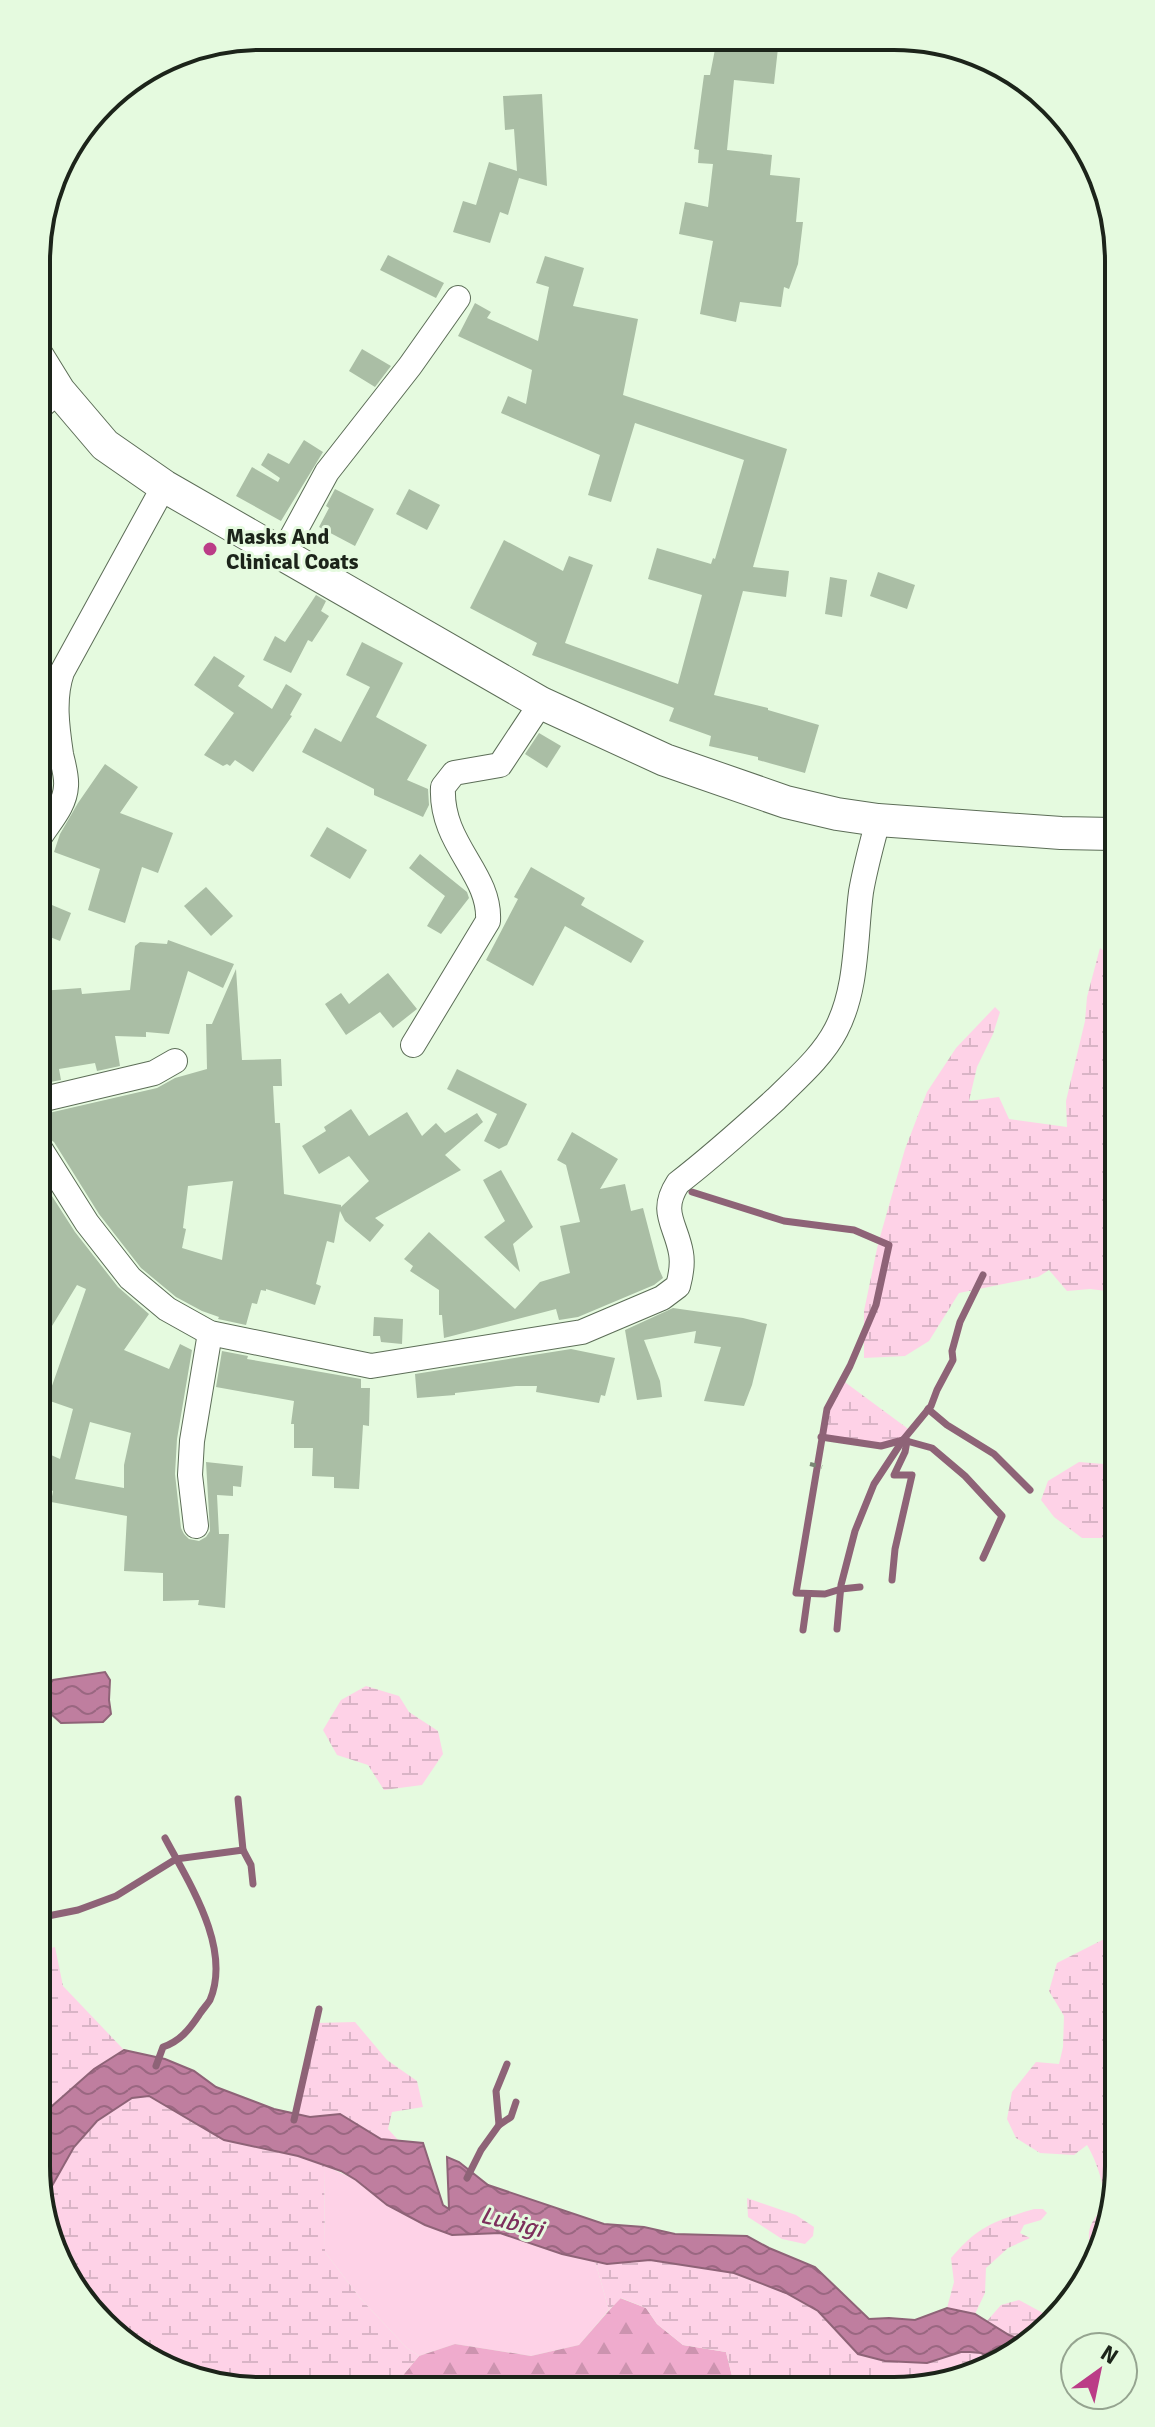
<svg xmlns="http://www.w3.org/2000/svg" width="1155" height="2427" font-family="Signika,sans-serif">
	<defs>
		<pattern id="forest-firs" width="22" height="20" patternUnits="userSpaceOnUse" patternTransform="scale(2)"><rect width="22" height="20" fill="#efabcd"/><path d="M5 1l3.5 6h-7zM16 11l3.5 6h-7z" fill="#cc93af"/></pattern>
		<pattern id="wetland-marsh" width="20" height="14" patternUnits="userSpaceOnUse" patternTransform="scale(2)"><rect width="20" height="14" fill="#fed2e7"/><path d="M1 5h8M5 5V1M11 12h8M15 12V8" fill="none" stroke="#d9b4c6"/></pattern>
		<pattern id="water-waves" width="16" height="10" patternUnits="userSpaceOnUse" patternTransform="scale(2)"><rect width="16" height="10" fill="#bf7e9f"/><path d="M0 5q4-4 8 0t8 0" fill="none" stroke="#9a6781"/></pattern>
	</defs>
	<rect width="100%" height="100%" fill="#e5fadf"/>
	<polygon fill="#fed2e7" points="324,2165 356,2180 387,2205 425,2224 452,2235 500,2233 562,2254 595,2261 609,2310 579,2345 531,2356 455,2344 419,2356 407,2348 360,2298 325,2252"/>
	<polygon fill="url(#forest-firs)" points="620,2298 646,2308 657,2324 683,2345 726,2352 734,2384 394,2386 419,2356 455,2344 531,2356 579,2345"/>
	<g fill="url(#wetland-marsh)">
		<polygon points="1100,948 1114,958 1115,1292 1090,1289 1067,1291 1049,1270 1038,1277 959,1293 929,1341 905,1356 864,1358 864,1311 878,1244 905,1149 927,1092 956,1048 995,1007 1000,1012 993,1034 977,1067 969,1101 999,1097 1009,1119 1067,1127 1066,1101 1085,1021 1087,997"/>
		<path d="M842 1380 911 1431C889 1456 850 1442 821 1437L827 1409Z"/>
		<polygon points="1079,1462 1116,1465 1116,1538 1082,1538 1054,1517 1041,1500 1048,1481"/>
		<polygon points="366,1686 399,1696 409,1712 438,1731 443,1754 422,1785 384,1790 368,1765 337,1755 323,1730 341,1700"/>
		<path d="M1118 1932V2181L1102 2250 1090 2248C1085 2218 1099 2222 1103 2200 1106 2186 1094 2156 1087 2145L1074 2155 1040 2153 1016 2138 1007 2119 1012 2092 1036 2062 1059 2064 1063 2047 1064 2016 1049 1991 1057 1963Z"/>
		<polygon points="55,1947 63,1986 124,2050 94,2069 43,2114 43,1950"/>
		<polygon points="355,2022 387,2060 417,2081 423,2107 392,2112 388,2129 399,2141 381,2139 340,2114 310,2117 295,2114 316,2023"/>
		<polygon points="149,2096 224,2140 298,2156 324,2165 325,2252 360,2298 407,2348 419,2356 394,2386 218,2387 112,2335 44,2225 44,2200 74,2147 97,2121 132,2098"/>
		<polygon points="747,2198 796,2215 814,2227 813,2236 805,2244 782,2239 748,2217"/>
		<path d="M1034 2209H1043L1047 2213 1041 2220 1024 2225 1020 2233 1030 2238 1008 2248 986 2268 985 2293 975 2314 947 2308 954 2282 951 2258C978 2226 994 2221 1034 2209Z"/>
		<polygon points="650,2260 734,2273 786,2293 818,2311 858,2354 885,2361 927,2363 961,2352 981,2353 991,2359 953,2383 734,2384 726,2352 683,2345 657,2324 646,2308 621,2298 609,2310 595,2261 607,2264"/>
		<polygon points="1019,2300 1043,2313 1047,2324 1022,2340 1009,2335 987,2321 1001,2305"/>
	</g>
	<g fill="url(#water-waves)" stroke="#8e6377" stroke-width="2">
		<polygon points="105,1672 110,1680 109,1700 111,1714 103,1722 61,1723 50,1713 48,1686 53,1680"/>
		<polygon points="124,2050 165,2059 194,2071 216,2087 274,2109 310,2117 340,2114 381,2139 423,2143 443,2205 449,2209 447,2157 459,2162 488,2185 604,2224 644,2227 675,2234 747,2236 769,2248 815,2267 869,2319 889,2318 915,2320 947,2308 975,2314 1009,2335 1022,2340 991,2359 981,2353 970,2352 961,2352 927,2363 885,2361 858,2354 818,2311 786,2293 734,2273 650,2260 607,2264 562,2254 500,2233 452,2235 425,2225 387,2205 356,2180 341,2171 298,2156 224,2140 149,2096 132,2098 97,2121 74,2147 44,2200 43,2114 94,2069"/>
	</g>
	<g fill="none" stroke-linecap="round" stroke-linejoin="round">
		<g stroke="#8e6377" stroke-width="7">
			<polyline points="692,1192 784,1221 854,1230 889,1245 876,1305 850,1366 827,1409 796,1593 825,1594 841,1589 860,1587"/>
			<polyline points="928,1409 947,1425 994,1454 1030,1490"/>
			<polyline points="821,1437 881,1446 903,1440 932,1448 965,1476 1002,1516 983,1558"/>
			<polyline points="892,1580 895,1549 912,1475 894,1475 905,1452 907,1441"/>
			<polyline points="837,1629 841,1585 855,1531 874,1484 903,1440 931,1406 937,1390 953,1360 952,1351 960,1322 983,1275"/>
			<polyline points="803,1630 808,1594"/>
			<polyline points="238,1799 243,1850"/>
			<polyline points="43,1917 78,1910 116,1896 176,1859 243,1850 251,1865 253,1884"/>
			<path d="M156 2066 163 2047C180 2041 189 2030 199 2015 202 2010 207 2005 210 2000 232 1948 189 1883 165 1838"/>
			<polyline points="294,2120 319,2009"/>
			<polyline points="499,2125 511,2117 516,2102"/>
			<polyline points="467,2178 481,2150 499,2125 496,2091 507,2064"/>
		</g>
	</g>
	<g fill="#aabea5" fill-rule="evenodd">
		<polygon points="717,39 779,39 774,84 734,80 727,150 772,155 770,175 800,178 796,222 803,222 798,264 789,289 784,287 781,307 740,302 736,322 700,314 713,241 679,234 685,202 708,207 713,164 698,163 699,150 694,149 704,75 710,75"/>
		<polygon points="542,94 547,186 519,178 508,215 500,212 490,243 453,232 463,201 476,205 489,162 517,171 514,129 505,130 503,96"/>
		<polygon points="388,255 444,283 436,298 380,270"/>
		<polygon points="545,256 584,268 573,306 638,319 623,395 787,449 753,567 789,571 786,597 743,591 714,695 768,708 768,710 819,725 805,773 758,760 758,757 709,746 711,736 669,721 674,708 532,655 537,643 470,608 504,540 563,571 569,556 593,565 565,643 678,684 702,595 648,579 657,548 711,564 713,558 715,559 744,460 635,423 611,502 588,495 600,455 501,413 508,396 526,404 532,370 458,336 475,303 491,312 487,318 538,341 549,287 536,283"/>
		<polygon points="362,349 391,366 375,387 349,371"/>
		<polygon points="304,440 323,452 281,521 236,496 252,467 278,482 280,478 261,465 268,453 289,464"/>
		<polygon points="335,489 374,509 355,546 319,527 329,508 326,506"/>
		<polygon points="409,489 440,505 427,530 396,514"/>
		<polygon points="878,572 915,585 907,609 870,596"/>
		<polygon points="830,577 847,580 842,617 825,614"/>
		<polygon points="316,595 326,601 321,611 329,616 312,642 308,640 291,673 263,660 275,636 285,642"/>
		<polygon points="362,642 403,663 376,717 427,745 407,780 428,789 429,805 423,817 374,795 374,789 302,752 315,728 341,742 370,687 346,675"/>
		<polygon points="214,656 245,676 238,686 272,709 286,684 302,694 290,715 292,716 253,772 235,760 230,766 227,764 223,766 204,755 234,713 194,685"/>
		<polygon points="539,733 561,746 547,768 525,754"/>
		<polygon points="105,764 138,787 120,813 173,833 158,873 142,867 125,923 88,910 100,869 54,852 60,834 78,803"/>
		<polygon points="327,827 367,850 350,879 310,856"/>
		<polygon points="420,854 467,892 469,898 441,934 427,926 445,896 409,868"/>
		<polygon points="531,867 585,898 581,905 644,941 631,963 565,926 533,986 486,960 518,899 514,897"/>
		<polygon points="206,887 233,916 211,936 184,906"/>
		<polygon points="40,900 71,913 60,941 40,933"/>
		<polygon points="168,940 234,964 223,988 188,971 169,1034 146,1032 146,1037 115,1036 120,1066 97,1071 95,1063 59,1069 61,1080 40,1084 40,991 81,988 82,994 130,990 135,946 140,942 167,944"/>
		<path d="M236 969 242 1060 281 1059 282 1086H273L275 1123H280L284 1194 341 1205V1207L369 1181 349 1156 319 1174 302 1146 326 1131 324 1127 351 1109 369 1136 407 1112 422 1136 436 1123 445 1133 477 1113 483 1122 445 1155 461 1170 375 1218 384 1225 370 1242 345 1221 340 1211 334 1243 327 1241 316 1284 321 1286 315 1305 266 1289V1291L261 1290 257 1304 252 1303 246 1325 218 1319 219 1317 202 1311 176 1297 141 1268 99 1214 54 1142 43 1135 40 1118V1115L157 1088 175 1078 207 1069 206 1024H212ZM233 1181 222 1260 182 1248 186 1229 183 1228 188 1186Z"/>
		<polygon points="388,973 417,1009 393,1028 380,1012 346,1035 325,1004 341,993 349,1004"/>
		<polygon points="457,1069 527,1104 507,1145 499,1149 484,1141 497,1114 447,1089"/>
		<polygon points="572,1132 618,1159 600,1189 625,1184 631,1211 643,1208 659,1269 663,1278 654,1285 578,1317 559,1320 556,1309 444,1338 442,1315 439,1315 439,1290 410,1271 413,1266 404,1259 429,1232 515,1309 540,1282 570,1273 560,1226 580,1222 566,1165 557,1160"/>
		<polygon points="501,1170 533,1227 513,1244 520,1272 484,1237 505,1221 483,1180"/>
		<path d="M41 1185 50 1193 75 1232 118 1287 149 1314 124 1350 169 1369 180 1344 192 1350 177 1439 175 1474 181 1528 184 1534 189 1539 199 1541 206 1537 210 1531 206 1462 243 1466 241 1487 233 1486V1496L217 1495 219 1534H229L225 1608 198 1605 199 1600 163 1601V1573L124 1571 127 1516 51 1502 53 1491 42 1485V1451L60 1459 73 1409 47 1400 86 1289 77 1285 41 1344ZM90 1422 131 1433 124 1465V1488L75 1479Z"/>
		<polygon points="673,1308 743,1318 767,1324 752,1385 744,1406 704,1401 721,1347 694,1343 696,1331 644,1340 660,1381 662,1397 637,1400 625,1330"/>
		<polygon points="374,1317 403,1319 402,1344 381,1342 380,1336 373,1336"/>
		<polygon points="571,1349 615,1358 605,1396 601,1395 599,1403 536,1392 537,1386 516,1386 455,1393 455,1395 417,1398 415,1374"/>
		<polygon points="222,1351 248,1356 247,1359 361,1379 361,1388 370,1388 369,1426 363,1425 359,1489 334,1488 334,1477 312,1476 313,1448 294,1448 294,1424 291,1424 294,1401 216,1387"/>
	</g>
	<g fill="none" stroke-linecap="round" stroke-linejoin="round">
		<defs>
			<g id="minor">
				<polyline points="38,409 59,391"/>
				<polyline points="282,555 327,472 410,366 458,298"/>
				<path d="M40 837C50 821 65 806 66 786 67 776 63 764 61 754 57 727 53 698 62 672L164 486"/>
				<path d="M413 1045 488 921C491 873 440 845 443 787L454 773 500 765 541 703"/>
				<polyline points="40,1100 154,1073 175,1061"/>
				<path d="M41 1150 87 1223 130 1278 167 1309 210 1333 371 1366 582 1332 662 1298 678 1286C681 1275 683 1264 681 1253 676 1224 659 1212 678 1183 712 1157 744 1128 776 1099 797 1078 822 1057 836 1030 858 988 855 937 861 892 865 868 872 844 878 820"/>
				<polyline points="196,1526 190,1475 192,1441 210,1333"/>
			</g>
			<polyline id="tertiary" points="38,357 59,391 105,445 164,486 541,703 665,760 786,802 837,814 878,820 1061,833 1114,834"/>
		</defs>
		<use href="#minor" stroke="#5c6d57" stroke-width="26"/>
		<use href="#tertiary" stroke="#5c6d57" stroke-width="34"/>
		<polyline stroke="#798775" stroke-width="4" stroke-dasharray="6 6" stroke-linecap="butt" points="810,1464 822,1467"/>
		<use href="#minor" stroke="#fff" stroke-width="24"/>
		<use href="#tertiary" stroke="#fff" stroke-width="32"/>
	</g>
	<circle fill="#bb3c87" stroke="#e5fadf" stroke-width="3" cx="210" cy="549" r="8"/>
	<g text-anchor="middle" stroke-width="6" stroke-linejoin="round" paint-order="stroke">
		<g font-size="22" font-weight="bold" fill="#1c241a" stroke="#e5fadf" text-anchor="start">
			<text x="226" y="544">Masks And<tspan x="226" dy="25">Clinical Coats</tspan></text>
		</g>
		<g font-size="24" font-style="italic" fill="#7d2f5c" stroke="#e5fadf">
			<text transform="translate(512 2222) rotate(14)" y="8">Lubigi</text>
		</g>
	</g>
	<path d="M0 0H1155V2427H0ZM261 50H894A211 211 0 0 1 1105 261V2166A211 211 0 0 1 894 2377H261A211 211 0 0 1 50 2166V261A211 211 0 0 1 261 50Z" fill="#e5fadf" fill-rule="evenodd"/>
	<path fill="none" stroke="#1c241a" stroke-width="4" d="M261 50H894A211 211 0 0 1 1105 261V2166A211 211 0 0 1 894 2377H261A211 211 0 0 1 50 2166V261A211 211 0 0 1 261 50Z"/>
	<g transform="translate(1099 2371) rotate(33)"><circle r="38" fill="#e5fadf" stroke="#95a490" stroke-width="2"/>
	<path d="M0-6L14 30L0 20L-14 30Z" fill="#bb3c87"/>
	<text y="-12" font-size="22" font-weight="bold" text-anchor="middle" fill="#1c241a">N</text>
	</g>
</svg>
